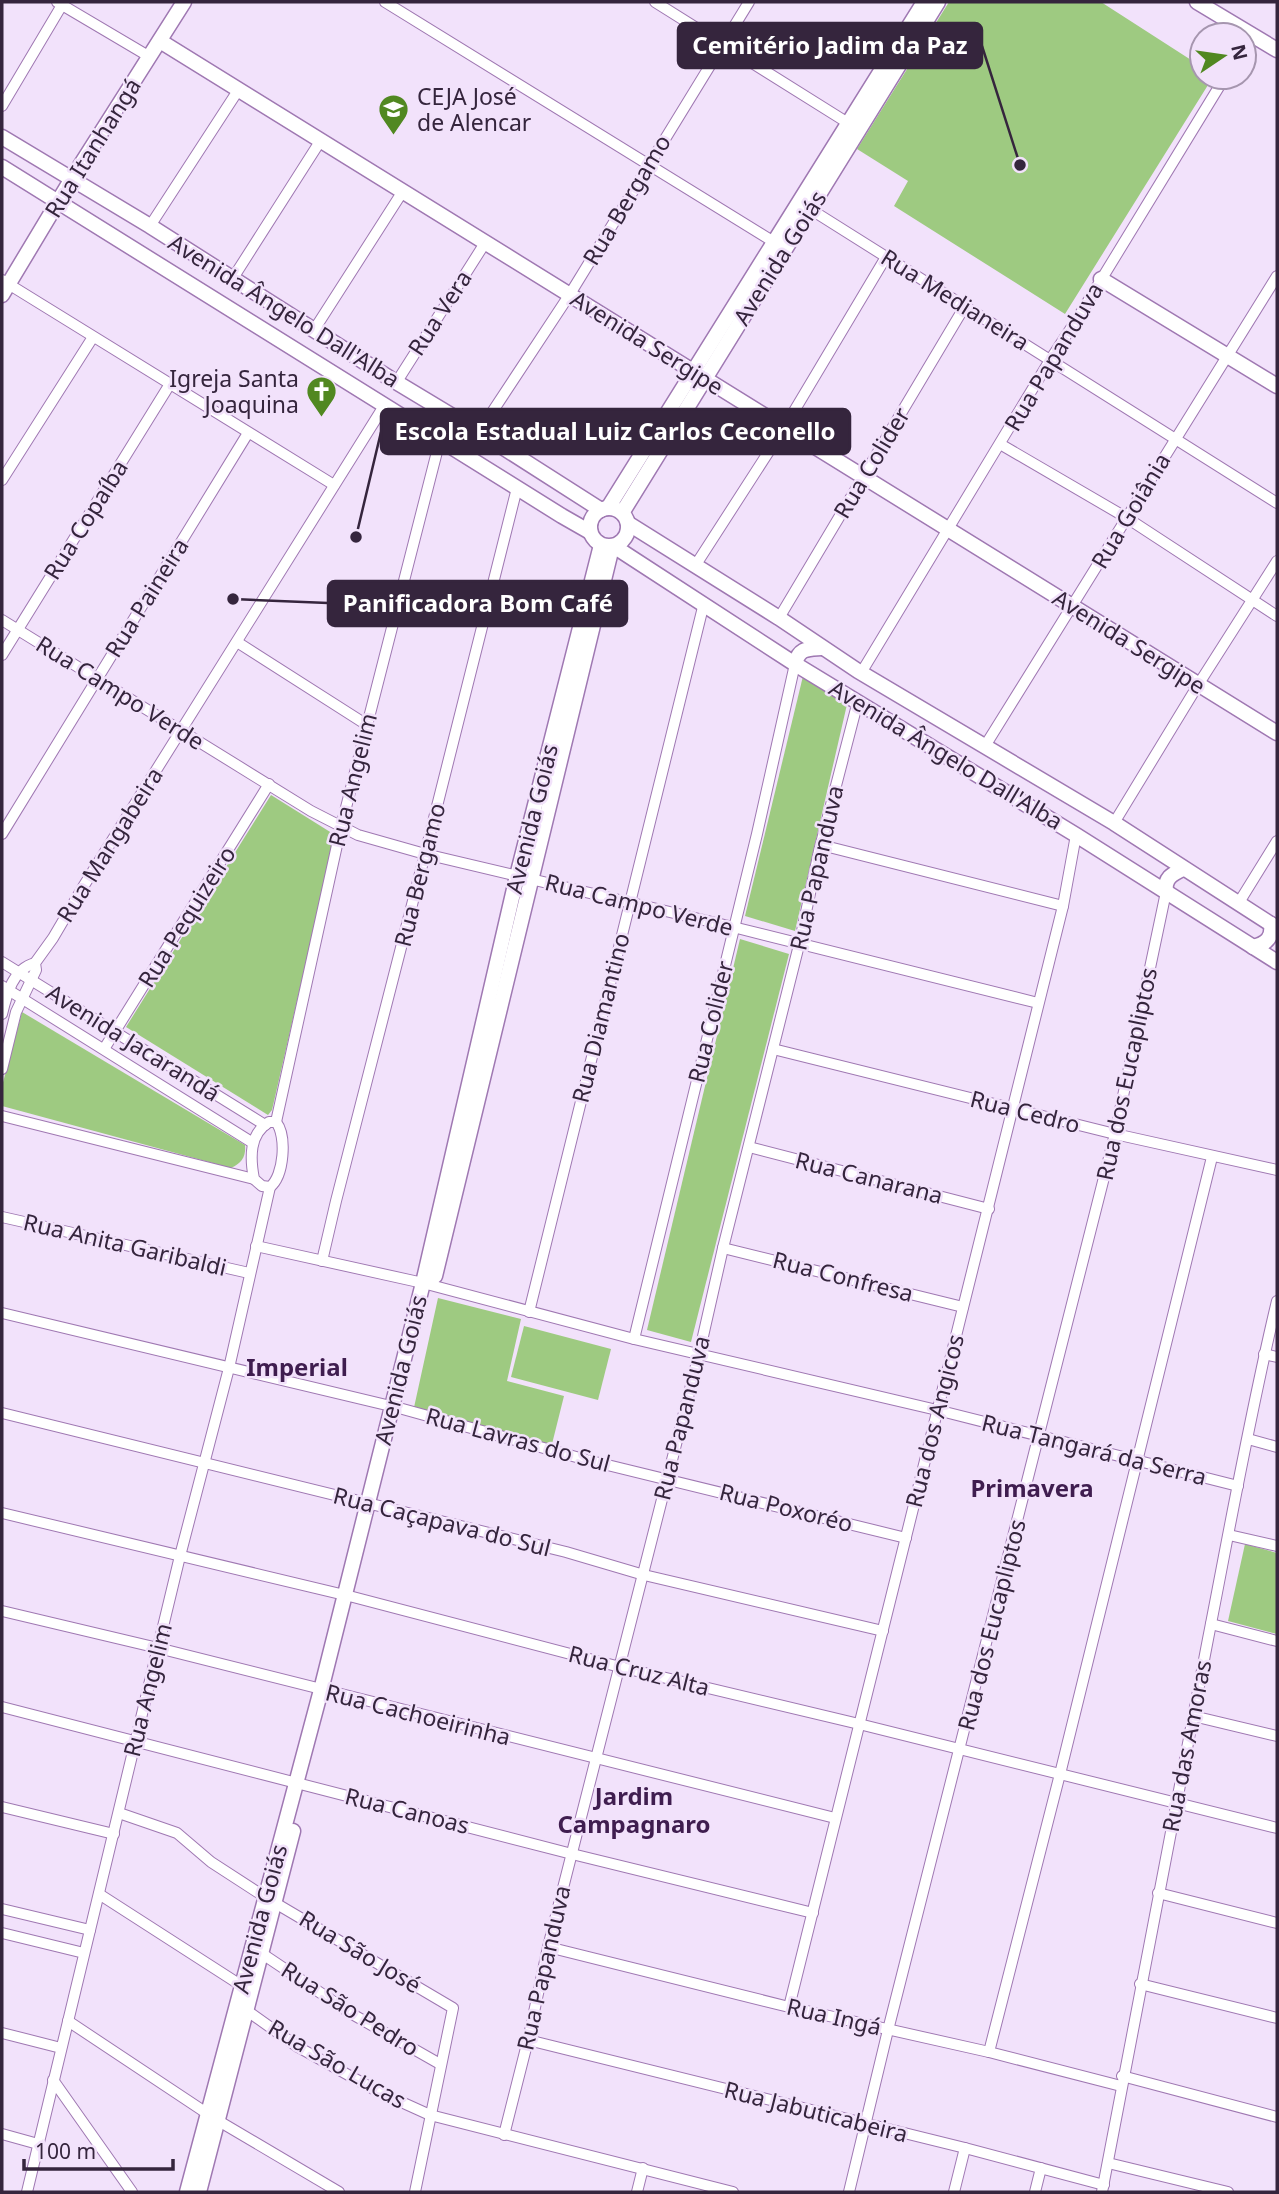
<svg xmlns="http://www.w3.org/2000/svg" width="1279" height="2194" font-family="'Noto Sans',sans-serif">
	<rect width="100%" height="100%" fill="#f2e2fb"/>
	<g fill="#9eca81">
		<polygon points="949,2 1101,2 1202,67 1202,77 1213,77 1065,314 894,206 908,181 857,149"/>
		<polygon points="804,672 848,700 795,931 745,916"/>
		<polygon points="271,795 335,835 272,1110 268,1115 126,1027"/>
		<polygon points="740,939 789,954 691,1342 647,1330"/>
		<path d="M22 1012 245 1145C246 1157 242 1163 231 1168L2 1106V1086Z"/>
		<polygon points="438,1298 521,1319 507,1381 564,1396 551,1448 413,1412"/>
		<polygon points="524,1326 611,1349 598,1400 511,1377"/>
		<polygon points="1245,1544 1277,1553 1277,1634 1228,1621"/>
	</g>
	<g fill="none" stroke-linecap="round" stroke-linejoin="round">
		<defs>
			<g id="street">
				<polyline points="57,2 150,57"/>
				<polyline points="385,2 774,242"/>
				<polyline points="655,2 848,123"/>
				<polyline points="1244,45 1251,34"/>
				<polyline points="2,106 62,5"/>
				<polyline points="810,209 1277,503"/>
				<polyline points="150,226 239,89"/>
				<polyline points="233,278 321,140"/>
				<polyline points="2,280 334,485"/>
				<polyline points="314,330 403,191"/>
				<polyline points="396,383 485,243"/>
				<polyline points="479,432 570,294 749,2"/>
				<polyline points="1000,444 1127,518 1277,616"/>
				<polyline points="2,480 93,337"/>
				<polyline points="695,566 784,428 886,257"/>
				<polyline points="779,618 965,306"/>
				<polyline points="2,620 311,811 358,835 425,854 733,927 1038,1003"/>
				<polyline points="237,642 367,725"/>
				<polyline points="2,655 170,384"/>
				<polyline points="861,673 1050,360 1079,316 1225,77"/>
				<polyline points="985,746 1277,276"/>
				<polyline points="1114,823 1198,685 1277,561"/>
				<polyline points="2,834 248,433"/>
				<polyline points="821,845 1063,906"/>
				<polyline points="1238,904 1277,841"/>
				<polyline points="2,962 265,1125"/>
				<polyline points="2,986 253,1143"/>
				<path d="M2 1014C7 993 13 969 35 963"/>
				<polyline points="104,1049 269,784"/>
				<polyline points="773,1049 1115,1134 1277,1170"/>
				<polyline points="2,1069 16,1012 36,970 35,963 53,938 83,887 384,406"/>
				<polyline points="2,1116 254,1179"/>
				<path d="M269 1122H276C287 1136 284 1176 270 1187L262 1186 254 1179C250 1158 249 1134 269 1122Z"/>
				<polyline points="276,1122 341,827 440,440"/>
				<polyline points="749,1147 989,1209"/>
				<polyline points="2,1217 249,1273"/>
				<polyline points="256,1246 423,1283 634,1339 937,1410 1238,1486"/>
				<polyline points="723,1248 963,1307"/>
				<polyline points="322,1261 336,1201 425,854 517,488"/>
				<polyline points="529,1312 704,603"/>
				<polyline points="2,1313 399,1408 587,1460 906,1538"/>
				<polyline points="634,1339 757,834 795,664"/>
				<polyline points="1264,1354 1277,1357"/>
				<polyline points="2,1413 566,1552 644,1575 883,1631"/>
				<polyline points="1248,1439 1277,1447"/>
				<polyline points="2,1513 353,1597 620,1667 859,1724 1277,1828"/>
				<polyline points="1229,1535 1277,1546"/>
				<polyline points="2,1611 158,1648 835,1818"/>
				<polyline points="1211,1624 1277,1641"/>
				<polyline points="2,1707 572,1854 813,1913"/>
				<polyline points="1193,1716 1277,1736"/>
				<polyline points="2,1807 114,1834"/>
				<polyline points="119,1813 177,1833 211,1862 265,1897 453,2008 415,2192"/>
				<polyline points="1158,1893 1277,1923"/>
				<polyline points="99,1894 242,1986"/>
				<polyline points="2,1909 90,1930"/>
				<polyline points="2,1933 84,1953"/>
				<polyline points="548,1947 789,2007 989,2052 1121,2086"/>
				<polyline points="261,1953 352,2014 440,2064"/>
				<polyline points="1140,1984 1277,2018"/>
				<polyline points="789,2007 1063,906 1076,835"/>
				<polyline points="246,2010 298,2047 377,2091 430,2115 733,2192"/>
				<polyline points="68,2021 217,2120 339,2192"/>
				<polyline points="2,2033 61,2048"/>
				<polyline points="528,2040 965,2148 1104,2185"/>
				<polyline points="989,2052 1060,1774 1212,1157"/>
				<polyline points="1122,2076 1277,2117"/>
				<polyline points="53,2080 132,2192"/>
				<polyline points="2,2134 38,2144"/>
				<polyline points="504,2135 528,2040 548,1947 699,1354 723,1248 799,945 819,851 858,701"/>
				<polyline points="1108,2163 1228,2192"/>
				<polyline points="27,2192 180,1556 229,1368 270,1187"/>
				<polyline points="637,2192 643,2168"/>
				<polyline points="849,2192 888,2030 1115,1134 1166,892"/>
				<polyline points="954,2192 965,2148"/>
				<polyline points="1035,2192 1041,2168"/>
				<path d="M1102 2192C1136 2008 1172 1824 1208 1639 1230 1527 1250 1413 1277 1301"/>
			</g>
			<g id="secondary">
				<polyline points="1197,2 1277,50"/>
				<polyline points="160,41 1277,733"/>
				<polyline points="2,137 150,226 391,379 479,432 601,510"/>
				<polyline points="2,167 562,516 590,532"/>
				<polyline points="1101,279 1277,386"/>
				<polyline points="2,295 71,180 184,2"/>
				<circle cx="609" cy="527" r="19"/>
				<polyline points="608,508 924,2"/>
				<polyline points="622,513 938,2"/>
				<polyline points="629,524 779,618 858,671 1114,823 1277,928"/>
				<polyline points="615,547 795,664 1076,835 1277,962"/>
				<path d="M795 664C799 648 807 649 821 648"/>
				<path d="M1166 892C1164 878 1172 874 1183 869"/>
				<path d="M1253 947C1266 944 1273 938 1271 924"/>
				<polyline points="435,1276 612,547"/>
				<polyline points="187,2192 321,1690 423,1283 517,876 601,545"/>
				<polyline points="199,2192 293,1831"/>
			</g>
		</defs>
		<use href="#street" stroke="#9f78b2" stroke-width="12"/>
		<use href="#secondary" stroke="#9f78b2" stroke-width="17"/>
		<use href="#street" stroke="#fff" stroke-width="10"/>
		<use href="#secondary" stroke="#fff" stroke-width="14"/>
	</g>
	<defs>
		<symbol id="school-pin" viewBox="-11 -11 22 30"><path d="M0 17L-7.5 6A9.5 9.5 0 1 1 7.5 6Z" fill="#518821" stroke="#f2e2fb"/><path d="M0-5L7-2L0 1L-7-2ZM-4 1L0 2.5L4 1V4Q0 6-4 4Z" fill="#fff"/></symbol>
		<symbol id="church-pin" viewBox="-11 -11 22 30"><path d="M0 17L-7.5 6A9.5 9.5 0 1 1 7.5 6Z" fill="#518821" stroke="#f2e2fb"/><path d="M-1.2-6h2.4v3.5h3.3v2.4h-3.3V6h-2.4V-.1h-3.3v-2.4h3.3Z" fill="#fff"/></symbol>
	</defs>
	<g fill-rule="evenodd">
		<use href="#school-pin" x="376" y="92" width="35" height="47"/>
		<use href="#church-pin" x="304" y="374" width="35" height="47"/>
	</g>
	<g text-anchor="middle" stroke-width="5" stroke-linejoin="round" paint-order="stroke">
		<g font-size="23" fill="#35253d" stroke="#f2e2fb" text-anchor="start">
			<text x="417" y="105">CEJA José<tspan x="417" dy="26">de Alencar</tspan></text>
			<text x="299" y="387" text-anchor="end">Igreja Santa<tspan x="299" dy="26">Joaquina</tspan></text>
		</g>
		<g font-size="23" fill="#35253d" stroke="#f2e2fb">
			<text transform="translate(93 148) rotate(-58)" y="8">Rua Itanhangá</text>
			<text transform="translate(627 200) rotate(-59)" y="8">Rua Bergamo</text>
			<text transform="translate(780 258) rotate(-58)" y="8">Avenida Goiás</text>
			<text transform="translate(955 300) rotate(32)" y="8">Rua Medianeira</text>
			<text transform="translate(284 311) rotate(32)" y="8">Avenida Ângelo Dall'Alba</text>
			<text transform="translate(440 313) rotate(-57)" y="8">Rua Vera</text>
			<text transform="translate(647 343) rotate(32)" y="8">Avenida Sergipe</text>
			<text transform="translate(1054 357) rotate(-59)" y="8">Rua Papanduva</text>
			<text transform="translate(872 463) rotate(-59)" y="8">Rua Colider</text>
			<text transform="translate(1131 511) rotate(-59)" y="8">Rua Goiânia</text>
			<text transform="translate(86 520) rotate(-58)" y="8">Rua Copaíba</text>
			<text transform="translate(147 598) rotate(-58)" y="8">Rua Paineira</text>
			<text transform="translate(1129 642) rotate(32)" y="8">Avenida Sergipe</text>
			<text transform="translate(120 693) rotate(32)" y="8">Rua Campo Verde</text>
			<text transform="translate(946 755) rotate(31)" y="8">Avenida Ângelo Dall'Alba</text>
			<text transform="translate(353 780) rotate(-76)" y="8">Rua Angelim</text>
			<text transform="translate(532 819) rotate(-76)" y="8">Avenida Goiás</text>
			<text transform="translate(110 845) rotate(-58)" y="8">Rua Mangabeira</text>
			<text transform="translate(817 868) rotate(-77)" y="8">Rua Papanduva</text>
			<text transform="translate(420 875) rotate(-76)" y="8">Rua Bergamo</text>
			<text transform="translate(639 905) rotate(14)" y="8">Rua Campo Verde</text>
			<text transform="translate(187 917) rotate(-58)" y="8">Rua Pequizeiro</text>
			<text transform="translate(601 1018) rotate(-76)" y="8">Rua Diamantino</text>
			<text transform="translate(711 1022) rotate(-76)" y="8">Rua Colider</text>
			<text transform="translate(133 1043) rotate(32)" y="8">Avenida Jacarandá</text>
			<text transform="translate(1127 1074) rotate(-78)" y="8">Rua dos Eucapliptos</text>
			<text transform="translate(1025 1112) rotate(14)" y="8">Rua Cedro</text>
			<text transform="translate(869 1178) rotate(14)" y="8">Rua Canarana</text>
			<text transform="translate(125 1245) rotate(13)" y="8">Rua Anita Garibaldi</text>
			<text transform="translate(843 1277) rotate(14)" y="8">Rua Confresa</text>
			<text transform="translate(401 1370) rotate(-76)" y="8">Avenida Goiás</text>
			<text transform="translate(682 1418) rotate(-76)" y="8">Rua Papanduva</text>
			<text transform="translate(935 1421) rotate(-76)" y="8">Rua dos Angicos</text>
			<text transform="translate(518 1440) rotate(15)" y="8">Rua Lavras do Sul</text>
			<text transform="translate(1094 1450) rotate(14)" y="8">Rua Tangará da Serra</text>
			<text transform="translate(786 1508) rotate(14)" y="8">Rua Poxoréo</text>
			<text transform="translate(442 1522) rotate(14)" y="8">Rua Caçapava do Sul</text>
			<text transform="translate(992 1625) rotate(-76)" y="8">Rua dos Eucapliptos</text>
			<text transform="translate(639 1671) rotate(14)" y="8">Rua Cruz Alta</text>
			<text transform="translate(148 1690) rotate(-76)" y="8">Rua Angelim</text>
			<text transform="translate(418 1715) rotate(14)" y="8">Rua Cachoeirinha</text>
			<text transform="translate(1187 1746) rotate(-79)" y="8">Rua das Amoras</text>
			<text transform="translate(407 1811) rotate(14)" y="8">Rua Canoas</text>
			<text transform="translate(260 1919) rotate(-75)" y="8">Avenida Goiás</text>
			<text transform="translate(360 1952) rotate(31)" y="8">Rua São José</text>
			<text transform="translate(544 1968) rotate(-77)" y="8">Rua Papanduva</text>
			<text transform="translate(350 2009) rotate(32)" y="8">Rua São Pedro</text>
			<text transform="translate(834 2017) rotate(13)" y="8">Rua Ingá</text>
			<text transform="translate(337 2064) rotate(30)" y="8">Rua São Lucas</text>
			<text transform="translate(816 2112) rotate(14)" y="8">Rua Jabuticabeira</text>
		</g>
		<g font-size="24" font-weight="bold" fill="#3f1d4f" stroke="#f2e2fb">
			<text x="297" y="1376">Imperial</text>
			<text x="1032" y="1497">Primavera</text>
			<text x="634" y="1805">Jardim<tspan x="634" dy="28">Campagnaro</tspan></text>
		</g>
	</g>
	<path fill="none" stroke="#35253d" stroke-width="2.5" d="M1020 165L982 46M356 537L381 432M233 599L328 603"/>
	<g fill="#35253d" stroke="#f2e2fb" stroke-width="2.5">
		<circle cx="1020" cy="165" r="7"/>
		<circle cx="356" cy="537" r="7"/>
		<circle cx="233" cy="599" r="7"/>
	</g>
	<g fill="#35253d" stroke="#35253d" stroke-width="2.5">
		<rect x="678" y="23" width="304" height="45" rx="7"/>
		<rect x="381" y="409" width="469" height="45" rx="7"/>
		<rect x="328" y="581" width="299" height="45" rx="7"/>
	</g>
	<g font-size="24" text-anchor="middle" font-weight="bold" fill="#fff">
		<text x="830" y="54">Cemitério Jadim da Paz</text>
		<text x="615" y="440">Escola Estadual Luiz Carlos Ceconello</text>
		<text x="478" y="612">Panificadora Bom Café</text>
	</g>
	<rect width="1279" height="2194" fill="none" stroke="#35253d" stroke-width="7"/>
	<g transform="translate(1223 56) rotate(77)"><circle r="33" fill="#f2e2fb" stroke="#a696af" stroke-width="2"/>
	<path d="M0-5L12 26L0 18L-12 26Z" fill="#518821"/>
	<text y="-10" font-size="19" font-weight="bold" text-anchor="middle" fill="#35253d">N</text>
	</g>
	<path d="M24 2159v10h149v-10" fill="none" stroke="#35253d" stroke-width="3.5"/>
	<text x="35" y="2159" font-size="21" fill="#35253d" stroke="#f2e2fb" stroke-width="5" paint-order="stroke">100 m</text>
</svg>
